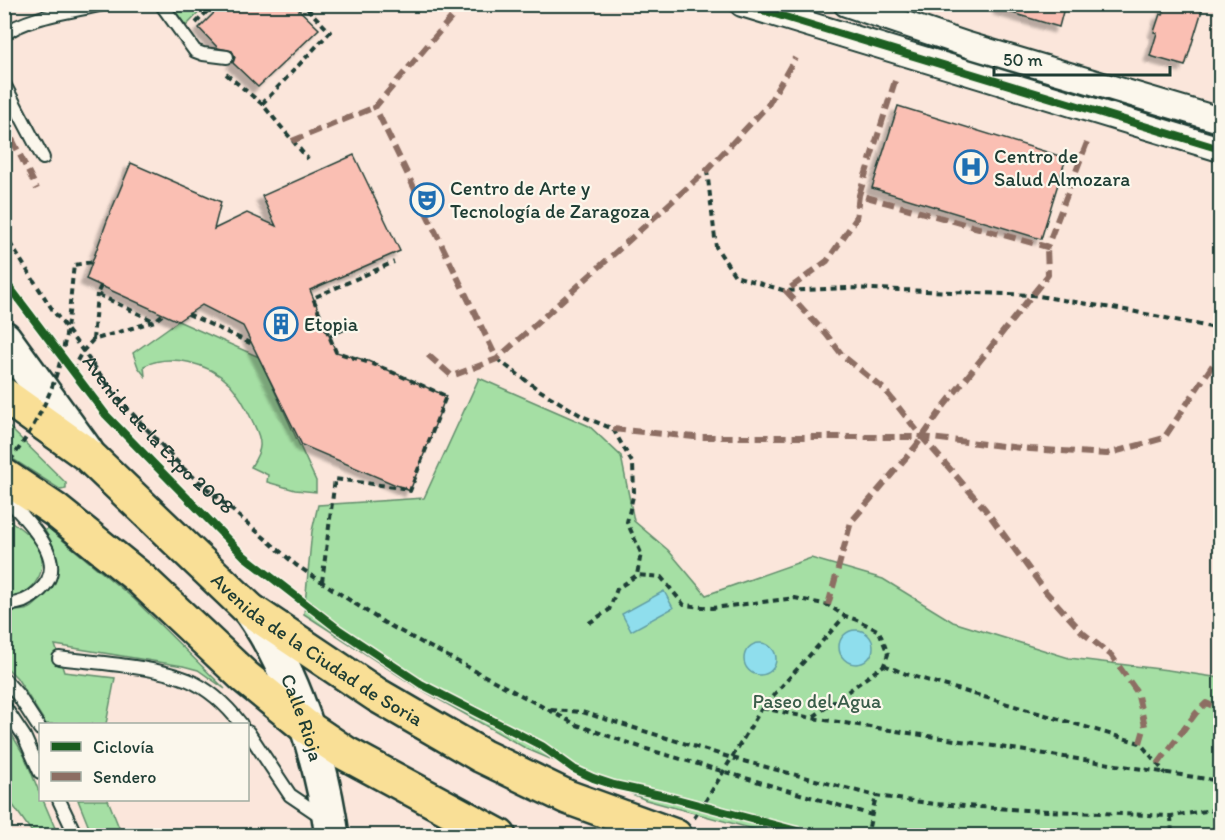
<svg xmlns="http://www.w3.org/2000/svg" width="1225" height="840" font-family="Itim,sans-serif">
	<defs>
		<filter id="shadow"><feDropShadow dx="-5.5" dy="5.5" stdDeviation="1.5" flood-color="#0004"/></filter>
	</defs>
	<rect width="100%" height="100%" fill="#fbe6db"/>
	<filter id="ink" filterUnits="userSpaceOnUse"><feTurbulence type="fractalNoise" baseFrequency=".0167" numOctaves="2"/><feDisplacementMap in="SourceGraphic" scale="12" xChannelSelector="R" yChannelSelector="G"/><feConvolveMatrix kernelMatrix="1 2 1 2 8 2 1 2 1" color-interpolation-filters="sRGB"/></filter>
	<g filter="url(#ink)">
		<g fill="#a5dfa4" stroke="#628e6c" stroke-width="1.5">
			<polygon points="171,5 206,5 186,26"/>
			<path d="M178 321 259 357 316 481V492L295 490 267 482 268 475 251 467C254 462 260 452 260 446 261 437 255 427 252 420 246 407 239 394 230 384 209 363 170 353 144 366L145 376 138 367 133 353Z"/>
			<polygon points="479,378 589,426 621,456 634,521 668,550 706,595 811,558 883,579 953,622 1069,658 1168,670 1220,678 1220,835 776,835 646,800 527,749 415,686 304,614 312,531 318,505 424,498"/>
			<polygon points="5,423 66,483 66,489 61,490 5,454"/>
			<path d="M4 516C17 526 32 535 39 549 50 574 29 598 5 598Z"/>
			<path d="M48 528 134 599 225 689 198 670 183 666 55 645 64 672 115 678 106 724H46L17 678 5 666 4 611C11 610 21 612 28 609 32 608 36 603 39 601 63 583 61 554 45 531Z"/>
			<polygon points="5,723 24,755 40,794 40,800 43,800 58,835 34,835 5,794"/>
			<polygon points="78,800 108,800 122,835 92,835"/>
		</g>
		<g fill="#8fdeed" stroke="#629ea3" stroke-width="1.5">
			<polygon points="664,591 673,608 631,631 622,614"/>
			<circle cx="856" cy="647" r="17"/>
			<circle cx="760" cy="659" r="16"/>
		</g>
		<g fill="#fabfb3" stroke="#1f3d34" stroke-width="1.5" filter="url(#shadow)">
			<polygon points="223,4 293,4 319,29 258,87 233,63 235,57 232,51 218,48 199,28"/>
			<polygon points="1000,4 1065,4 1059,27 999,9"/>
			<polygon points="1166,4 1204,4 1185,66 1150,56 1157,33 1154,32 1160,14 1163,15"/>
			<polygon points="898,106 1066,158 1041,239 872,188"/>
			<polygon points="354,155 400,251 310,290 336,352 368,361 446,396 410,491 302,445 243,326 202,305 178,321 86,279 107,221 131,163 221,202 214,229 247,213 276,226 262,196"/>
		</g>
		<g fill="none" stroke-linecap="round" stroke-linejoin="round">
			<defs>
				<g id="lane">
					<polyline points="161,4 195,51 203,54 227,57"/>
					<path d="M4 35C24 17 76 11 103 4"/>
					<polyline points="4,84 43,158"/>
					<path d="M4 495C24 519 75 562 38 592 28 601 18 605 4 604"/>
					<path d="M59 658C97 663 153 666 188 680 209 689 228 707 241 724"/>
					<polyline points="4,679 18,695 40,729"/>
					<polyline points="4,706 24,736 40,772"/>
					<polyline points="248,732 290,795 324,818"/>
					<polyline points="59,800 76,836"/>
				</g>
				<g id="street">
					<polyline points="742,4 1220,149"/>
					<polyline points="846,4 968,45 1220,120"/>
				</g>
				<g id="secondary">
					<polyline points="4,338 86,451"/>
					<path id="s2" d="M250 610C294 672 322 760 332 836"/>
				</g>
				<g id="primary">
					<path id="s3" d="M4 395 88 455 250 610 377 695 482 756 567 797 675 836"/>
					<polyline points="4,476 55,510 142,580 245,677 305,726 345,753 499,836"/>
				</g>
			</defs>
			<use href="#lane" stroke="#1f3d34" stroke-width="16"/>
			<use href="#street" stroke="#1f3d34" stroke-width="28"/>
			<use href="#secondary" stroke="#1f3d34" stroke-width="38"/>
			<use href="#primary" stroke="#1f3d34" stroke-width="38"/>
			<g stroke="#1f3d34" stroke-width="4" stroke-dasharray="6 4.5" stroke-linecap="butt">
				<polyline points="196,23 214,4"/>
				<polyline points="226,74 262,104 308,159"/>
				<polyline points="262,104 330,32 303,4"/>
				<polyline points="707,170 716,247 735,276 786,291 848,288 1032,295 1131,311 1220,329"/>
				<path id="s1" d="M4 234 52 309 116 396 183 468 296 565 383 622 577 725 643 748 872 815"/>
				<polyline points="101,286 97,294 154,321"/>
				<polyline points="188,314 252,344"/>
				<polyline points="329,336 355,324"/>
				<polyline points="93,340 97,294"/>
				<polyline points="497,359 539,390 582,416 613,429 633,464 634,492 627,522 641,553 637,575"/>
				<polyline points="72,370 82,352 93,340 155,321 163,314"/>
				<polyline points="322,582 335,479 402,488 410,491 446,396 376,365 336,352 313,298 394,262"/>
				<polyline points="589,623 609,610 617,589 637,575 661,577 684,605 712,608 795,598 828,605 845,616"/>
				<polyline points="884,665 906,674 1140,743 1166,774"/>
				<polyline points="762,708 812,718 1220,781"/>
				<polyline points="551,710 582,712 732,758 876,796 935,804 1025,810 1171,816 1220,809"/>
				<polyline points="705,802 762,708 845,616 857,620 879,631 888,654 884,665 813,717"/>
				<polyline points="1171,816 1172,836"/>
				<polyline points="694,818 699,811"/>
				<polyline points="869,827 876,796"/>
			</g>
			<use href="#lane" stroke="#fbf7ec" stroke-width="12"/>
			<use href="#street" stroke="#fbf7ec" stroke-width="24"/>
			<use href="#secondary" stroke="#fbf7ec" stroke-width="33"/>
			<use href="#primary" stroke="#f9df96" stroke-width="33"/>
			<path stroke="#1f3d34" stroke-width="4" stroke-dasharray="6 4.5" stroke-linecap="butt" d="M4 469C28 438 50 401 60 362 69 331 70 297 74 265L92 262"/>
			<g stroke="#8d6e63" stroke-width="6" stroke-dasharray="12 6" stroke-linecap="butt">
				<polyline points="463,4 375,107 497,359"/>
				<polyline points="895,81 859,195 1047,247 1088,140"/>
				<polyline points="4,123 37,189"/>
				<polyline points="292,141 375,107"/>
				<polyline points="859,195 856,219 827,261 786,291 826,334 843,356 884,389 922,437 985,509 1046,592 1083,633 1111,655 1137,692 1145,726 1140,743"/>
				<polyline points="428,355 452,376 497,359 707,170 768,105 795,58"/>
				<polyline points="613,429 694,437 922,437 1030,449 1107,454 1164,438 1220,354"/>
				<polyline points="828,605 851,522 916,446 944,406 1048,275 1047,247"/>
				<polyline points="1158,764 1196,713 1206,703 1220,709"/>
			</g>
			<defs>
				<g id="cycleway">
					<polyline points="742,4 1220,149"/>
					<polyline points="4,280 106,415 244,556 338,629 421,684 542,746 574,769 593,778 614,785 665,796 816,836"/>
				</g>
			</defs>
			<use href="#cycleway" stroke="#fbf7ec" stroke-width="11"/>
			<use href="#cycleway" stroke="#1b5e20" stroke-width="8"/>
		</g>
	</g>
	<defs>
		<symbol id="hospital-ring" viewBox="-11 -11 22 22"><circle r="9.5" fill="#fbf7ec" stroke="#1f6fb2" stroke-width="1.5"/><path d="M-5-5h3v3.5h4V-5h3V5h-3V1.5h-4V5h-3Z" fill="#1f6fb2"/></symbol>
		<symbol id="theatre-ring" viewBox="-11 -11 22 22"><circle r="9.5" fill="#fbf7ec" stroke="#1f6fb2" stroke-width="1.5"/><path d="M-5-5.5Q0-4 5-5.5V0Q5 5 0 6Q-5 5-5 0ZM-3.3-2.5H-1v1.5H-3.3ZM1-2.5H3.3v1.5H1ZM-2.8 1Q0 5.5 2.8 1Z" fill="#1f6fb2"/></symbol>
		<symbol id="building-ring" viewBox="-11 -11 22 22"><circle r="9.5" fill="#fbf7ec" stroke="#1f6fb2" stroke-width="1.5"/><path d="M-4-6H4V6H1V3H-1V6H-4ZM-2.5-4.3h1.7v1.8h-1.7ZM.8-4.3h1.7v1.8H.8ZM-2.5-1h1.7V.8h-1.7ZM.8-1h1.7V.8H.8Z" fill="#1f6fb2"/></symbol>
	</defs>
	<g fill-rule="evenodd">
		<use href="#hospital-ring" x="952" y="148" width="38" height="38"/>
		<use href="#theatre-ring" x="408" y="181" width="38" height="38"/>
		<use href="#building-ring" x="262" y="305" width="38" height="38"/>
	</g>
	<g text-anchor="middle" stroke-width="4.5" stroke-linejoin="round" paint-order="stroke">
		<g font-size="20" fill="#1f3d34" stroke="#fbf7ec" text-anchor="start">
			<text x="994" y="163">Centro de<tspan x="994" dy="23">Salud Almozara</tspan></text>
			<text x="450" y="195">Centro de Arte y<tspan x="450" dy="23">Tecnología de Zaragoza</tspan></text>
			<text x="304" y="331">Etopia</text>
		</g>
		<g font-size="20" fill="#1f3d34" stroke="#fbf7ec">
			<text dy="7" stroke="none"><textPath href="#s1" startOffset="254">Avenida de la Expo 2008</textPath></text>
			<text dy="7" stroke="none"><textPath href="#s3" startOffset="405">Avenida de la Ciudad de Soria</textPath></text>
			<text dy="7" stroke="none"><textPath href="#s2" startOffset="120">Calle Rioja</textPath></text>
		</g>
		<g font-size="20" fill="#3a5d4a" stroke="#fbf7ec">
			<text x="817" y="708">Paseo del Agua</text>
		</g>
	</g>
	<rect width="1225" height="840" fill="none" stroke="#fbf7ec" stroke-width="24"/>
	<rect x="12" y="12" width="1201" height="816" fill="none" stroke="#1f3d34" stroke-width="2" filter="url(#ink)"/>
	<rect x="39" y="723" width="210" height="78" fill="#fbf7ec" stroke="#a3ada2" stroke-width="1.5"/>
	<rect x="51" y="742" width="30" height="9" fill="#1b5e20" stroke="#a3ada2" stroke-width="1.5"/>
	<text x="93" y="753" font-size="18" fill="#1f3d34">Ciclovía</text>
	<rect x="51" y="772" width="30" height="9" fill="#8d6e63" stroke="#a3ada2" stroke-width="1.5"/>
	<text x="93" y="783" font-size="18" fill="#1f3d34">Sendero</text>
	<path d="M994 66v9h176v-9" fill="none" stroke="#1f3d34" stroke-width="3"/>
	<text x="1003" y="66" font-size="18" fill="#1f3d34" stroke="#fbf7ec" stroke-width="4.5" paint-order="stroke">50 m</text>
</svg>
